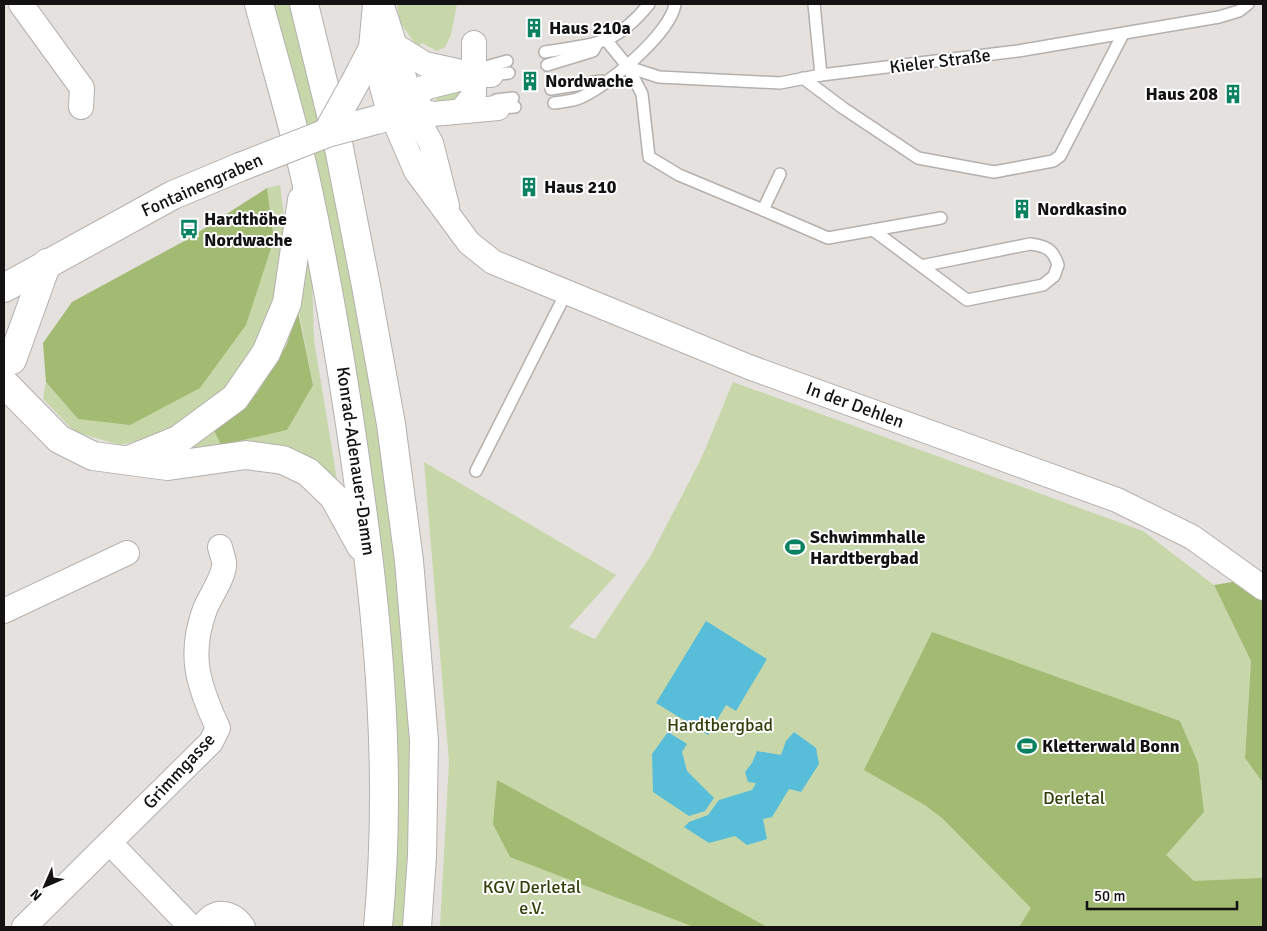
<svg xmlns="http://www.w3.org/2000/svg" width="1267" height="931" font-family="Signika,sans-serif">
	<rect width="100%" height="100%" fill="#e5e1df"/>
	<g fill="#c7d7aa">
		<polygon points="274,4 291,4 296,21 336,196 379,426 408,665 413,796 406,927 391,927 396,872 397,748 393,665 384,566 369,472 300,108"/>
		<polygon points="397,4 457,4 451,35 445,47 437,51 422,43 418,48 400,22"/>
		<polygon points="459,84 464,93 455,99 438,106 433,91"/>
		<polygon points="280,185 287,238 279,300 259,346 224,396 170,433 120,445 75,432 43,399 46,382 78,419 274,239 267,188"/>
		<polygon points="306,247 312,277 314,340 338,486 323,474 172,454 214,430 313,385 299,312 304,250"/>
		<polygon points="733,382 1143,531 1214,585 1251,661 1245,758 1263,783 1263,927 440,927 449,762 424,462 616,575 569,627 595,639 650,557 701,459"/>
	</g>
	<g fill="#a2ba71">
		<polygon points="267,188 274,239 246,325 200,388 130,425 78,419 46,382 43,343 72,302 188,239"/>
		<polygon points="298,312 313,385 287,430 221,445 214,430 257,393 286,346"/>
		<polygon points="1263,577 1263,783 1245,758 1251,661 1214,585"/>
		<polygon points="932,632 1180,721 1198,763 1204,812 1166,855 1194,881 1263,878 1263,927 1019,927 1031,908 942,818 925,805 864,770"/>
		<polygon points="497,780 767,927 694,927 510,857 493,824"/>
	</g>
	<g fill="#58bdd8">
		<polygon points="706,621 767,659 736,711 726,705 708,735 656,703"/>
		<polygon points="668,732 687,744 682,752 687,771 714,798 705,811 689,816 653,792 652,754"/>
		<polygon points="794,732 816,748 819,764 801,792 789,789 772,817 763,819 767,839 747,845 735,836 709,843 684,827 689,822 708,815 719,800 752,790 756,783 748,782 745,772 752,763 757,751 781,755 786,741"/>
	</g>
	<g fill="none" stroke-linecap="round" stroke-linejoin="round">
		<defs>
			<g id="lane">
				<polyline points="814,4 821,75"/>
				<polyline points="607,41 628,67 642,94 649,157 679,175 763,210 780,174"/>
				<path d="M545 52C594 44 615 46 649 4"/>
				<polyline points="547,65 593,51 596,46"/>
				<polyline points="489,66 507,61"/>
				<polyline points="628,67 659,77 780,83 821,75 1018,51 1219,17 1239,11 1248,4"/>
				<polyline points="491,75 509,73"/>
				<polyline points="803,78 843,108 918,158 994,172 1053,161 1060,156 1123,34"/>
				<polyline points="551,89 601,81"/>
				<polyline points="496,100 513,98"/>
				<path d="M554 103C561 102 570 101 577 99 605 89 671 33 675 4"/>
				<polyline points="498,108 515,107"/>
				<polyline points="763,210 828,238 941,218"/>
				<path d="M873 230 967 300 1043 285 1054 276 1058 265C1053 249 1046 246 1030 244L921 266"/>
				<polyline points="476,471 566,293"/>
			</g>
			<g id="street">
				<polyline points="21,4 82,88 81,107"/>
				<polyline points="394,45 425,64 475,75 491,75"/>
				<polyline points="412,109 431,143 447,206"/>
				<polyline points="412,109 423,88 471,76"/>
				<polyline points="412,109 433,114 498,108"/>
				<polyline points="461,111 474,95 474,43"/>
				<polyline points="392,115 416,171 469,243 493,262 749,367 1117,500 1192,537 1263,588"/>
				<polyline points="4,611 127,553"/>
				<polyline points="110,843 191,927"/>
				<path d="M24 927 211 742 218 728C198 685 188 655 205 609 210 597 223 578 224 566 225 561 221 552 220 547"/>
				<path d="M203 927C213 908 232 911 243 927"/>
			</g>
			<g id="secondary">
				<path d="M259 4C275 63 293 122 306 181 328 282 345 384 359 487 380 633 392 780 378 927"/>
				<polyline points="304,4 338,143 366,286 391,424 409,561 424,741 422,856 417,927"/>
				<polyline points="373,48 392,115"/>
				<polyline points="357,79 373,48 377,5"/>
				<path d="M376 120 412 109C400 74 392 39 379 4"/>
				<polyline points="4,288 173,195 240,167"/>
				<polyline points="12,360 47,263"/>
				<polyline points="4,383 59,439 93,456 168,466 246,455 283,460 308,472 334,497 361,546"/>
				<polyline points="129,460 178,440 235,398 266,353 287,303 302,200"/>
			</g>
		</defs>
		<use href="#lane" stroke="#b4b0ae" stroke-width="14"/>
		<use href="#street" stroke="#b4b0ae" stroke-width="26"/>
		<use href="#secondary" stroke="#b4b0ae" stroke-width="30"/>
		<use href="#lane" stroke="#fff" stroke-width="11"/>
		<use href="#street" stroke="#fff" stroke-width="24"/>
		<use href="#secondary" stroke="#fff" stroke-width="28"/>
		<defs>
			<g id="secondary-bridge">
				<polyline points="327,133 357,79"/>
				<polyline points="240,167 327,133 376,120"/>
			</g>
		</defs>
		<use href="#secondary-bridge" stroke="#b4b0ae" stroke-width="30" stroke-linecap="butt"/>
		<use href="#secondary-bridge" stroke="#fff" stroke-width="28"/>
	</g>
	<defs>
		<symbol id="building-bare" viewBox="-9 -9 18 18"><path d="M-4-6H4V6H1V3H-1V6H-4ZM-2.5-4.3h1.7v1.8h-1.7ZM.8-4.3h1.7v1.8H.8ZM-2.5-1h1.7V.8h-1.7ZM.8-1h1.7V.8H.8Z" fill="#0a8262" stroke="#fff" stroke-width="2.5" paint-order="stroke"/></symbol>
		<symbol id="bus-bare" viewBox="-9 -9 18 18"><path d="M-5-6H5V4H4V6H2V4H-2V6H-4V4H-5ZM-3.5-4V0h7V-4ZM-3.5 1.2v1.5H-2V1.2ZM2 1.2v1.5H3.5V1.2Z" fill="#0a8262" stroke="#fff" stroke-width="2.5" paint-order="stroke"/></symbol>
		<symbol id="stadium-bare" viewBox="-9 -9 18 18"><path d="M0-5a6.5 5 0 1 0 0 10a6.5 5 0 1 0 0-10ZM-3.5-1.8h7v3.6h-7Z" fill="#0a8262" stroke="#fff" stroke-width="2.5" paint-order="stroke"/></symbol>
	</defs>
	<g fill-rule="evenodd">
		<use href="#building-bare" x="520" y="14" width="28" height="28"/>
		<use href="#building-bare" x="516" y="67" width="28" height="28"/>
		<use href="#building-bare" x="1219" y="80" width="28" height="28"/>
		<use href="#building-bare" x="515" y="173" width="28" height="28"/>
		<use href="#building-bare" x="1008" y="195" width="28" height="28"/>
		<use href="#bus-bare" x="175" y="215" width="28" height="28"/>
		<use href="#stadium-bare" x="781" y="533" width="28" height="28"/>
		<use href="#stadium-bare" x="1013" y="732" width="28" height="28"/>
	</g>
	<g text-anchor="middle" stroke-width="4" stroke-linejoin="round" paint-order="stroke">
		<g font-size="18" font-weight="bold" fill="#131111" stroke="#fff" text-anchor="start">
			<text x="549" y="34">Haus 210a</text>
			<text x="545" y="87">Nordwache</text>
			<text x="1218" y="100" text-anchor="end">Haus 208</text>
			<text x="544" y="193">Haus 210</text>
			<text x="1037" y="215">Nordkasino</text>
			<text x="204" y="225">Hardthöhe<tspan x="204" dy="21">Nordwache</tspan></text>
			<text x="810" y="543">Schwimmhalle<tspan x="810" dy="21">Hardtbergbad</tspan></text>
			<text x="1042" y="752">Kletterwald Bonn</text>
		</g>
		<g font-size="18" fill="#131111" stroke="#fff">
			<text transform="translate(940 61) rotate(-7)" y="6">Kieler Straße</text>
			<text transform="translate(202 185) rotate(-24)" y="6">Fontainengraben</text>
			<text transform="translate(855 405) rotate(20)" y="6">In der Dehlen</text>
			<text transform="translate(356 461) rotate(82)" y="6">Konrad-Adenauer-Damm</text>
			<text transform="translate(179 771) rotate(-47)" y="6">Grimmgasse</text>
		</g>
		<g font-size="18" fill="#324009" stroke="#fff">
			<text x="720" y="731">Hardtbergbad</text>
			<text x="1074" y="804">Derletal</text>
			<text x="532" y="893">KGV Derletal<tspan x="532" dy="21">e.V.</tspan></text>
		</g>
	</g>
	<rect width="1267" height="931" fill="none" stroke="#131111" stroke-width="10"/>
	<g transform="translate(45 886) rotate(225)" stroke="#ffffff" stroke-width="4" paint-order="stroke">
	<path d="M0-4L9 19L0 12L-9 19Z" fill="#131111"/>
	<text y="-8" font-size="14" font-weight="bold" text-anchor="middle" fill="#131111">N</text>
	</g>
	<path d="M1087 901v8h150v-8" fill="none" stroke="#131111" stroke-width="2.5"/>
	<text x="1094" y="901" font-size="15" fill="#131111" stroke="#ffffff" stroke-width="4" paint-order="stroke">50 m</text>
</svg>
